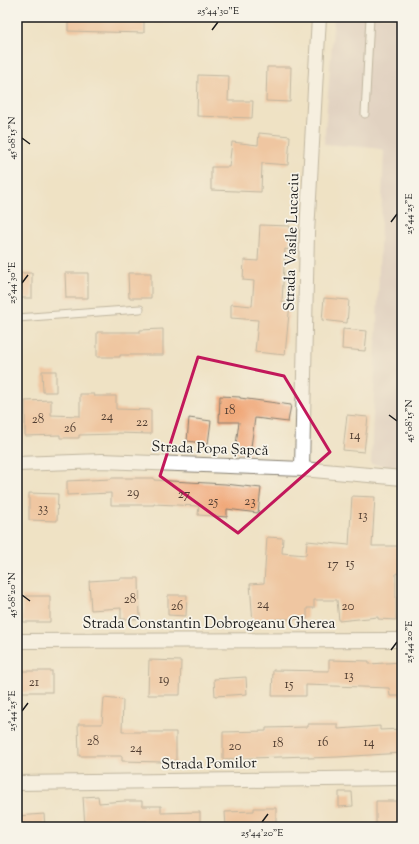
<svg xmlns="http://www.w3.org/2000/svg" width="419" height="844" font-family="'Sorts Mill Goudy',serif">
	<rect width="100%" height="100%" fill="#f7f3e8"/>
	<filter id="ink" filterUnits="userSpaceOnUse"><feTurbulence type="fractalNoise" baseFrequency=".025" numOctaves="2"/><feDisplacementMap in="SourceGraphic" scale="8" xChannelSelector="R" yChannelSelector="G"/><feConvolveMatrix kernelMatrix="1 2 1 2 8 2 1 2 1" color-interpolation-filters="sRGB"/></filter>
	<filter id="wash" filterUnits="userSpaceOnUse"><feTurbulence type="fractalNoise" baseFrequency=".012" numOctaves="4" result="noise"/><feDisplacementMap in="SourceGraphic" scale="16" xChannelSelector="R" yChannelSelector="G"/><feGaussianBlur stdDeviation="0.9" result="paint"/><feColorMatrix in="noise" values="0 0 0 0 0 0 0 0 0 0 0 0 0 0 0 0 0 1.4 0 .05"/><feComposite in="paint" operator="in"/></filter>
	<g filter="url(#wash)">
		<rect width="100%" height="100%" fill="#efe2c4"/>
		<polygon fill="#d1bfbd" points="334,17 402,17 402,468 371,464 384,150 374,148 324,144"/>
		<g id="blocks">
			<g fill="#f0a574">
				<polygon points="68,17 144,17 144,33 68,31"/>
				<polygon points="267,67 291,67 290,102 266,101"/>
				<polygon points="198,75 229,76 228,101 253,101 252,118 197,116"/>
				<polygon points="259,133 290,136 288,165 262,163 261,192 211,190 211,167 229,167 232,142 258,145"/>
				<polygon points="260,225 290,226 289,250 285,249 282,302 290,303 285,355 255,352 258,320 231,318 231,304 252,306 254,281 243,280 244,260 258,261"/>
				<rect x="17" y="273" width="15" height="25"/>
				<polygon points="65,273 88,273 88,298 66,298"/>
				<polygon points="128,273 151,273 151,298 129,298"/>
				<polygon points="324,298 349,300 347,323 322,320"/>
				<polygon points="163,329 163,355 120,355 120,357 97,357 97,332 140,332 140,330"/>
				<polygon points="343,329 367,331 365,351 342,349"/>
				<polygon points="42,371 56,371 56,392 43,392"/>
				<polygon points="80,394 94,394 94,396 116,396 116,409 151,410 151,434 117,433 117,434 79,435 79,438 60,438 60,435 25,436 25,401 51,400 51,415 80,416"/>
				<polygon points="220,396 240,397 240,398 291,405 288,422 255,418 250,454 235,452 239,422 219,422"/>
				<polygon points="347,415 368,417 364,452 343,450"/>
				<polygon points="189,418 211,421 208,444 187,441"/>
				<polygon points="111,478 154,478 154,480 225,484 261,488 258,513 227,509 227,517 198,515 199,506 154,504 154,505 111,505 111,493 67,495 67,481 111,479"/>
				<polygon points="29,493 58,494 57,521 29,520"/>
				<polygon points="352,496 375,497 372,546 402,546 402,574 396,573 396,620 378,619 378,617 339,621 337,600 314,600 314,608 307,608 307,619 276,619 276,622 253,623 250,584 264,583 267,537 283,538 282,553 306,555 307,541 349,545"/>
				<polygon points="120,578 139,578 140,619 121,619 121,608 91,610 89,581 120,579"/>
				<polygon points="168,595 187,595 186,616 168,615"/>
				<polygon points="22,596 50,596 50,622 23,622"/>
				<polygon points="149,660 181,661 180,695 148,695"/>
				<polygon points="329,660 369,661 369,664 402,662 402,696 390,696 389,688 306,685 306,696 272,696 273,670 329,671"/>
				<rect x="17" y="671" width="35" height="21"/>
				<polygon points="246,677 247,694 215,696 214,679"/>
				<polygon points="104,698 123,700 122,732 176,732 176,767 163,767 163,762 122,761 122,756 79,756 78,724 102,724"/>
				<polygon points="308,724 338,724 338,729 380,726 380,730 402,729 402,753 338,757 308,758 308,756 223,759 223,732 266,731 266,728 308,727"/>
				<polygon points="339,792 352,792 353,806 339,807"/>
				<polygon points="98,796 99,803 124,801 142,801 142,806 161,806 161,813 200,812 200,827 147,827 147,821 120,821 120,827 85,827 83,797"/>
				<polygon points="376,801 400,801 401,827 376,827"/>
				<polygon points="254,808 276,808 276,827 226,827 225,812 254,811"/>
				<polygon points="44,814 45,827 17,827 17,816"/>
			</g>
		</g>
	</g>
	<g filter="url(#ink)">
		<use href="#blocks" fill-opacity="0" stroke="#867f70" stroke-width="1"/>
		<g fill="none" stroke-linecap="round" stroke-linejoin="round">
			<defs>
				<g id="lane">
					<polyline points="365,114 370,17"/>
					<polyline points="17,318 140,309"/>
				</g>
				<g id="street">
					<polyline points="17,464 102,461 302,469 402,478"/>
					<polyline points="302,469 307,233 319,17"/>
					<polyline points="17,641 402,640"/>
					<polyline points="17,783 402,778"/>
				</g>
			</defs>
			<use href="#lane" stroke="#867f70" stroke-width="9"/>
			<use href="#street" stroke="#867f70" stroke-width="16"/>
			<use href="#lane" stroke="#fff" stroke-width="7"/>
			<use href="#street" stroke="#fff" stroke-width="14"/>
		</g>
	</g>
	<path d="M0 0H419V844H0ZM198 357 284 376 330 452 238 533 160 476Z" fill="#efe2c4" fill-opacity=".55" fill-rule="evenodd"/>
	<path fill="none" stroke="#c2185b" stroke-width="3" stroke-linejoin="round" d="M198 357 284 376 330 452 238 533 160 476Z"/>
	<path fill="none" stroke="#1c1c1c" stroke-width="1.5" d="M212 30 218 22M22 138 30 144M391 222 397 214M22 283 28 275M389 415 397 421M22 595 30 601M391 650 397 642M22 711 28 703M262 822 268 814"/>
	<g text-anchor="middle" stroke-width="3.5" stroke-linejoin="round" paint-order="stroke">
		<g font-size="13" fill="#513e32">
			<text x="230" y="414">18</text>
			<text x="107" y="420">24</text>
			<text x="38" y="423">28</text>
			<text x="142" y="426">22</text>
			<text x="70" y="432">26</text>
			<text x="355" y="439">14</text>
			<text x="133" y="496">29</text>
			<text x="184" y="498">27</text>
			<text x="213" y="505">25</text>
			<text x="250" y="505">23</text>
			<text x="43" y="512">33</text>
			<text x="363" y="519">13</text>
			<text x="350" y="567">15</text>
			<text x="333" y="568">17</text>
			<text x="130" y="603">28</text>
			<text x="263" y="608">24</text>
			<text x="177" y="610">26</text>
			<text x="348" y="610">20</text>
			<text x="349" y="679">13</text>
			<text x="164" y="683">19</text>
			<text x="34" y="686">21</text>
			<text x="289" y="688">15</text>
			<text x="93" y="745">28</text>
			<text x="323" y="746">16</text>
			<text x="369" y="746">14</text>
			<text x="278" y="747">18</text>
			<text x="235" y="750">20</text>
			<text x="136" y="752">24</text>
		</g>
		<g font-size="15" fill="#1c1c1c" stroke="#f7f3e8">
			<text transform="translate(291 242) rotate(-88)" y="5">Strada Vasile Lucaciu</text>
			<text transform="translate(210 448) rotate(2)" y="5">Strada Popa Șapcă</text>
			<text x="209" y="628">Strada Constantin Dobrogeanu Gherea</text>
			<text transform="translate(209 763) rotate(-1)" y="5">Strada Pomilor</text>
		</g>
	</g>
	<rect width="419" height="844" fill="none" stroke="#f7f3e8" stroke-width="44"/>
	<rect x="22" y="22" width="375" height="800" fill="none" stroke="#1c1c1c" stroke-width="1.5"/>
	<g font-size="10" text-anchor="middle" fill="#1c1c1c">
		<text x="218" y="14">25°44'30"E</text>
		<text transform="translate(11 138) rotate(-90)" y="4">45°08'15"N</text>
		<text transform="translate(408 214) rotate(-90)" y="4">25°44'25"E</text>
		<text transform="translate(11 283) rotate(-90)" y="4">25°44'30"E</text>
		<text transform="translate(408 421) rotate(-90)" y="4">45°08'15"N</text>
		<text transform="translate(11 595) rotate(-90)" y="4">45°08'20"N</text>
		<text transform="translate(408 642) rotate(-90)" y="4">25°44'20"E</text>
		<text transform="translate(11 711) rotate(-90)" y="4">25°44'25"E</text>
		<text x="262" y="836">25°44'20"E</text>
	</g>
</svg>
